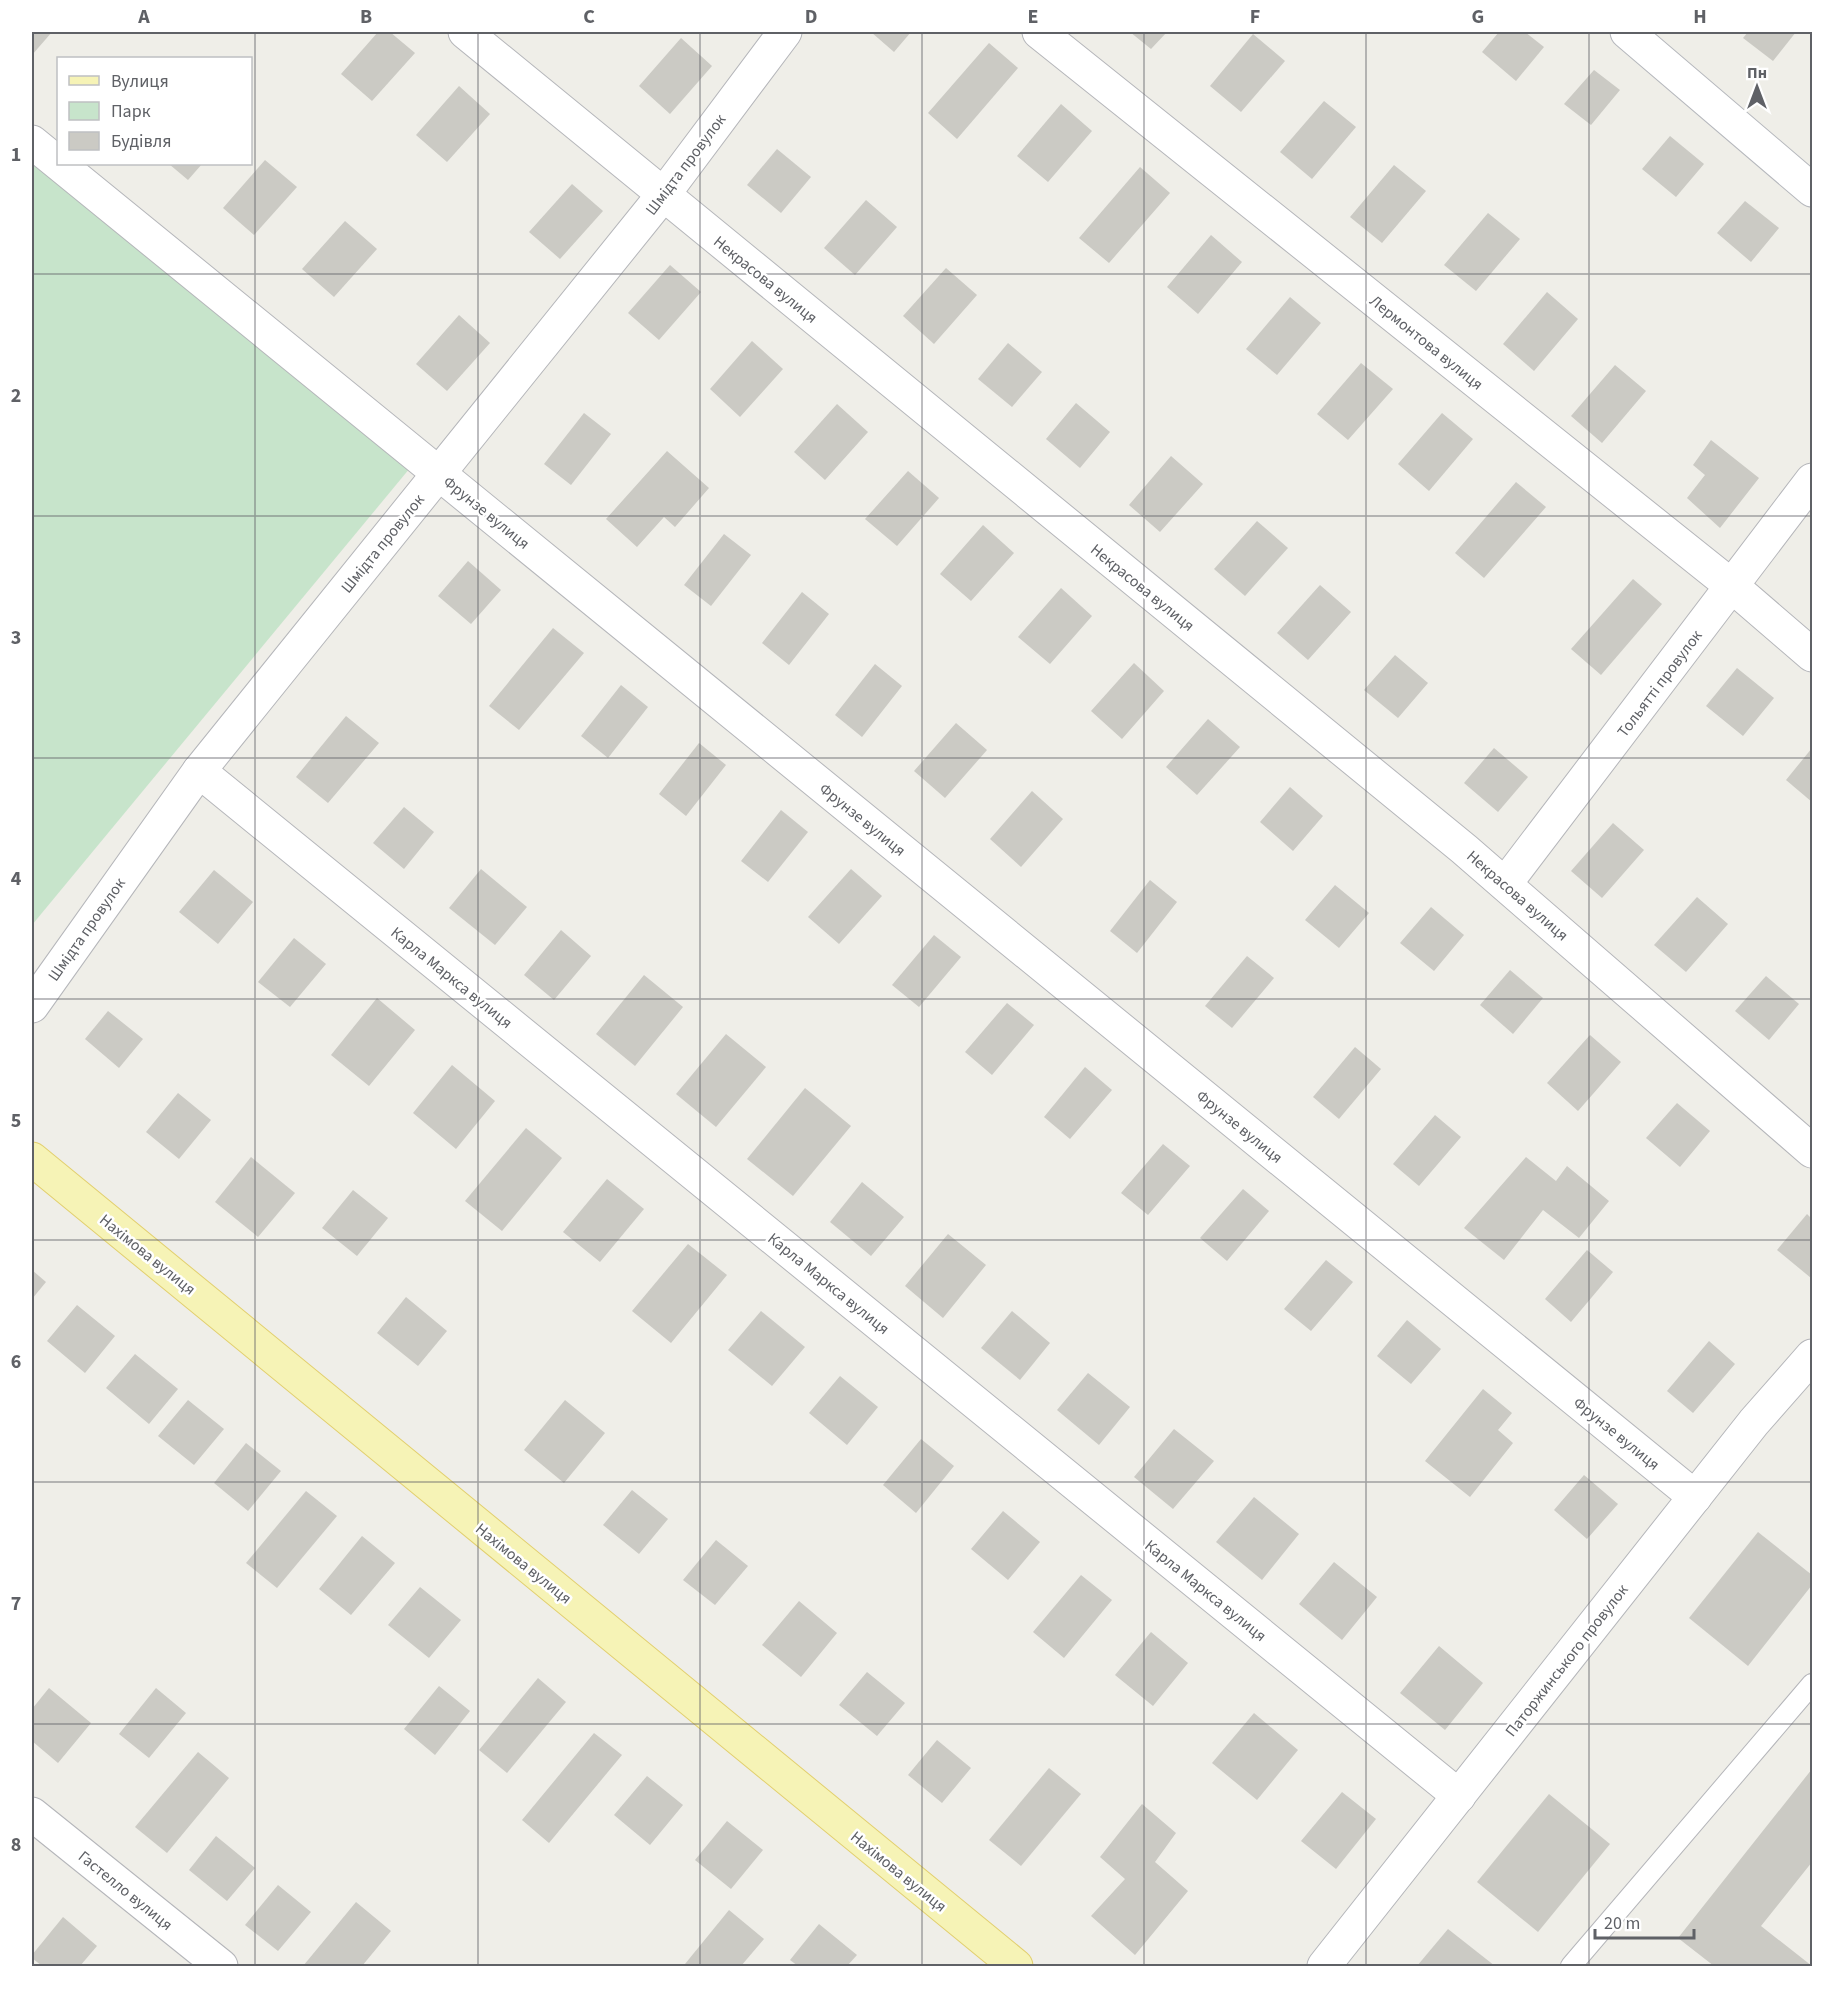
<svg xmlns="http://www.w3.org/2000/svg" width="1844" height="1998" font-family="'Source Sans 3',sans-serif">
	<rect width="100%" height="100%" fill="#efeee8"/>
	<polygon fill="#c7e4cb" points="32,156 410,468 32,925"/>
	<g fill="#cbcac4">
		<polygon points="32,32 52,32 32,55"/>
		<polygon points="378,32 390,32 415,53 372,101 341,74"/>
		<polygon points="871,32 911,32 894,52"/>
		<polygon points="1130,32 1167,32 1151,49"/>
		<polygon points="1499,32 1525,32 1544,47 1516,81 1482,52"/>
		<polygon points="1748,32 1796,32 1773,61 1743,38"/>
		<polygon points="1253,34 1285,61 1241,112 1210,86"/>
		<polygon points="681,38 712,66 670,114 639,86"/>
		<polygon points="989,43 1018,68 957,139 928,113"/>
		<polygon points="1594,70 1620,90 1591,125 1564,104"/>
		<polygon points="459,86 490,114 447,162 416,135"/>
		<polygon points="1324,101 1356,127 1312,179 1280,152"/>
		<polygon points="1061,104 1092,131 1048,182 1017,156"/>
		<polygon points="1670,136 1704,164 1676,197 1642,169"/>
		<polygon points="777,149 811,177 781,213 747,185"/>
		<polygon points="265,160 297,187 254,235 223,208"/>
		<polygon points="169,164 202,164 188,180"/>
		<polygon points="1394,165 1426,191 1382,243 1350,217"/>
		<polygon points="1140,167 1170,193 1109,263 1079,238"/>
		<polygon points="572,184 603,211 560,259 529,232"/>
		<polygon points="866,200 897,227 855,275 824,248"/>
		<polygon points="1745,201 1779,228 1751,262 1717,233"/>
		<polygon points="1488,213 1520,239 1476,291 1444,265"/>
		<polygon points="345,221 377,249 334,297 302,269"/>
		<polygon points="1211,235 1242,262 1198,314 1167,287"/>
		<polygon points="670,265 701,292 659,340 628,313"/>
		<polygon points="946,268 977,295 934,344 903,316"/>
		<polygon points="1547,292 1578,319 1534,371 1503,344"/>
		<polygon points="1290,297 1321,323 1277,375 1246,349"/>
		<polygon points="459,315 490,343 447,391 416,364"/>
		<polygon points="752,341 783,369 740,417 710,389"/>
		<polygon points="1008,343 1042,372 1012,407 978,379"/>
		<polygon points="1361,363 1393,389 1348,440 1317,414"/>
		<polygon points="1615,365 1646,391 1602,443 1571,416"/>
		<polygon points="1076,403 1110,432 1080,468 1046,439"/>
		<polygon points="837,404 868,432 825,480 794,452"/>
		<polygon points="584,413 611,434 571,485 544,464"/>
		<polygon points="1442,413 1473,439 1429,491 1398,464"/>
		<polygon points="1711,440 1759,478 1720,528 1687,498 1705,475 1693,465"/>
		<polygon points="667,451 709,488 675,527 664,517 637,547 606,519"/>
		<polygon points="1171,456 1203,484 1160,532 1129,505"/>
		<polygon points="908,471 939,498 897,546 865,519"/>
		<polygon points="1516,482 1546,507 1484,578 1455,553"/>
		<polygon points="1257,521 1288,548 1245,596 1214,569"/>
		<polygon points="983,525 1014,553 971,601 940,574"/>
		<polygon points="724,534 751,555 711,606 684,585"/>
		<polygon points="468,561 501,590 471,624 438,596"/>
		<polygon points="1633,579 1662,604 1601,675 1571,649"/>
		<polygon points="1320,585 1351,612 1308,660 1277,633"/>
		<polygon points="1061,588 1092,616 1050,664 1018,637"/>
		<polygon points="802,592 829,614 789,665 762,643"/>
		<polygon points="553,628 584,653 519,730 489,706"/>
		<polygon points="1395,655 1428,683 1398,718 1364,690"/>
		<polygon points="1134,663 1164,691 1122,739 1091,711"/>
		<polygon points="875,664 902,686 862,737 835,715"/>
		<polygon points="1737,668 1774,698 1743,736 1706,706"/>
		<polygon points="621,685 648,707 608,758 581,736"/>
		<polygon points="346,716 379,743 328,803 296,777"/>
		<polygon points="1208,719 1240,747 1197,795 1166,767"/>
		<polygon points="956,723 987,750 945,798 914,771"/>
		<polygon points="699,743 726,765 686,816 659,794"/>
		<polygon points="1494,748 1528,777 1498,812 1464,783"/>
		<polygon points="1812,748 1812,802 1786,780"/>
		<polygon points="1290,787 1323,816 1293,851 1260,822"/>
		<polygon points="1032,791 1063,819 1021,867 990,839"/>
		<polygon points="404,807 434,832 404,869 373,843"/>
		<polygon points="781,810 808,832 768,882 741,861"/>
		<polygon points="1613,823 1644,850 1602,898 1571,871"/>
		<polygon points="481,869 527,907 495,945 449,908"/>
		<polygon points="851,869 882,896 839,944 808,917"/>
		<polygon points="214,870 253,902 218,944 179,912"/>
		<polygon points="1150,880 1177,902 1137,953 1110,931"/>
		<polygon points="1335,885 1369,913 1339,948 1305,920"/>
		<polygon points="1697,897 1728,924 1686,972 1654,945"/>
		<polygon points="1431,907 1464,935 1434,971 1400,943"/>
		<polygon points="561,930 591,956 554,1000 524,975"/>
		<polygon points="934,935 961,957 919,1007 892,985"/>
		<polygon points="294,938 326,964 290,1007 258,982"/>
		<polygon points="1247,956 1274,978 1232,1028 1205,1006"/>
		<polygon points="1510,970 1543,998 1513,1034 1480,1005"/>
		<polygon points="644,975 683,1007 635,1066 596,1034"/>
		<polygon points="1766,976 1799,1004 1769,1040 1735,1011"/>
		<polygon points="377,998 415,1030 369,1086 331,1055"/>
		<polygon points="1007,1003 1034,1025 992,1075 965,1052"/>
		<polygon points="108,1011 143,1039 119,1068 85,1039"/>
		<polygon points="726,1034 766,1067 716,1127 676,1094"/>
		<polygon points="1590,1035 1621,1062 1578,1111 1547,1083"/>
		<polygon points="1355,1047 1381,1069 1339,1119 1313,1097"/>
		<polygon points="452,1065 495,1101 456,1149 413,1113"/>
		<polygon points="1085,1067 1112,1090 1070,1139 1044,1117"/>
		<polygon points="805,1088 851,1126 793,1196 747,1159"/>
		<polygon points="178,1093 211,1120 179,1159 146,1132"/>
		<polygon points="1677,1103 1710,1131 1680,1167 1646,1138"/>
		<polygon points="1435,1115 1461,1137 1419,1186 1393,1164"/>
		<polygon points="526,1128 562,1158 502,1231 465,1201"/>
		<polygon points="1163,1144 1190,1166 1148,1215 1121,1193"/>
		<polygon points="251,1157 295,1193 258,1237 215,1202"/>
		<polygon points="1526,1157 1556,1181 1567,1166 1609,1201 1579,1238 1543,1210 1504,1260 1464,1228"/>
		<polygon points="607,1179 644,1209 600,1262 563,1232"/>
		<polygon points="862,1182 904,1217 871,1256 830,1222"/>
		<polygon points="1243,1189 1269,1211 1227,1261 1200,1238"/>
		<polygon points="353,1190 388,1218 357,1256 322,1228"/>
		<polygon points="1807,1214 1812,1219 1812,1276 1811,1278 1777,1250"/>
		<polygon points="948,1234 986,1265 943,1318 905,1286"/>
		<polygon points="688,1244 727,1275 671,1343 632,1311"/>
		<polygon points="1587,1250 1613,1272 1571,1322 1545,1299"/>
		<polygon points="1326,1260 1353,1282 1311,1331 1284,1309"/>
		<polygon points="32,1270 46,1282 32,1299"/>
		<polygon points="406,1297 447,1331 418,1366 377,1333"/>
		<polygon points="77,1305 115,1336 85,1373 47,1341"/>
		<polygon points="761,1311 805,1347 772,1386 728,1350"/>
		<polygon points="1012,1311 1050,1343 1020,1380 981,1348"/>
		<polygon points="1407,1320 1441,1349 1411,1384 1377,1356"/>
		<polygon points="1709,1341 1735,1364 1693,1413 1667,1391"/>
		<polygon points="135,1354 178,1389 149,1424 106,1388"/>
		<polygon points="1088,1373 1130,1407 1099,1445 1057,1410"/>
		<polygon points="840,1376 878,1407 847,1445 809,1413"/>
		<polygon points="1483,1389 1512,1413 1498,1430 1513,1443 1470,1497 1425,1461"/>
		<polygon points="188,1400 224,1429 194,1465 158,1436"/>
		<polygon points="565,1400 605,1433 564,1483 524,1450"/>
		<polygon points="1174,1429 1214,1461 1173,1509 1134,1477"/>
		<polygon points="921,1439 954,1466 916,1513 883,1485"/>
		<polygon points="246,1443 281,1471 248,1511 214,1483"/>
		<polygon points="1584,1475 1618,1504 1587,1539 1554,1510"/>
		<polygon points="632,1490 668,1519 639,1554 603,1525"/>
		<polygon points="306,1491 337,1516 277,1588 246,1563"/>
		<polygon points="1254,1497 1299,1534 1262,1580 1216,1542"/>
		<polygon points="1003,1511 1040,1542 1008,1580 971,1549"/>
		<polygon points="1758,1532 1812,1575 1812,1585 1748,1666 1689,1618"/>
		<polygon points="362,1536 395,1563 351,1615 319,1589"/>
		<polygon points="716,1540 748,1566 715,1605 683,1580"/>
		<polygon points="1334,1562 1377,1597 1342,1640 1299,1604"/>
		<polygon points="1081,1575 1112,1600 1064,1658 1033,1632"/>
		<polygon points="420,1587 461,1620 429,1658 388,1625"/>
		<polygon points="799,1601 837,1633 801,1677 762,1645"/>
		<polygon points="1151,1632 1188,1663 1153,1706 1115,1675"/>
		<polygon points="1439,1646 1483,1683 1445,1730 1400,1693"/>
		<polygon points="867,1672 905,1703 877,1736 839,1705"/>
		<polygon points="538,1678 566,1702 507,1773 479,1750"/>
		<polygon points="439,1686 470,1711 435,1755 404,1729"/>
		<polygon points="49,1688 91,1723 58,1763 32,1741 32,1709"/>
		<polygon points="156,1688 186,1713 149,1758 119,1734"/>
		<polygon points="1254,1713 1298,1750 1257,1800 1212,1763"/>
		<polygon points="594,1733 622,1755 549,1843 522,1820"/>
		<polygon points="937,1740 971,1768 942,1803 908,1775"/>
		<polygon points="198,1752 229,1778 167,1853 135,1827"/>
		<polygon points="1049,1768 1081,1794 1021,1866 989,1840"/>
		<polygon points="1812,1769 1812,1862 1761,1926 1812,1966 1714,1966 1678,1938"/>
		<polygon points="647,1776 683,1805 650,1845 614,1815"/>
		<polygon points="1342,1792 1376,1819 1336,1869 1301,1841"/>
		<polygon points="1549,1794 1610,1844 1538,1932 1477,1882"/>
		<polygon points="1142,1804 1176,1833 1155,1862 1188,1891 1135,1955 1091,1916 1125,1879 1100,1857"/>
		<polygon points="727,1821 763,1850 731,1889 695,1860"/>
		<polygon points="216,1836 255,1868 227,1901 189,1870"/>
		<polygon points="278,1885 311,1912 278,1951 245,1925"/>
		<polygon points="356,1902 391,1931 362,1966 303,1966"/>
		<polygon points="729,1910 764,1939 741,1966 688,1966 685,1964"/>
		<polygon points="63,1917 97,1946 80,1966 42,1966 32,1958 32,1955"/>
		<polygon points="819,1924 857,1955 847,1966 798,1966 790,1960"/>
		<polygon points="1448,1929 1495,1966 1417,1966"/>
	</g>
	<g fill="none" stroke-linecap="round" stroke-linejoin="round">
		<defs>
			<polyline id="lane" points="1571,1966 1812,1684"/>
			<g id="street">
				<polyline points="465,32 1464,849 1812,1151"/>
				<polyline points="1039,32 1733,587 1812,655"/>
				<polyline points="32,142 1695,1497"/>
				<polyline points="199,771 1459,1796"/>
				<polyline points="1505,884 1812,480"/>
				<polyline points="32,1006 199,771 663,195 785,32"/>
				<polyline points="32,1814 221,1966"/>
				<polyline points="1324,1966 1754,1422 1812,1356"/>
			</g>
			<polyline id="secondary" points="1627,32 1812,190"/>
			<polyline id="primary" points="32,1159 1016,1966"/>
		</defs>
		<use href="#lane" stroke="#b5b6ba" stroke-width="22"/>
		<use href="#street" stroke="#b5b6ba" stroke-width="35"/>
		<use href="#secondary" stroke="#b6b8bd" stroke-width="35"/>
		<use href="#primary" stroke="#e2cf6e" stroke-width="35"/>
		<use href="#lane" stroke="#fff" stroke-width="20"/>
		<use href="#street" stroke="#fff" stroke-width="33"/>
		<use href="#secondary" stroke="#fff" stroke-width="33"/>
		<use href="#primary" stroke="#f6f3b6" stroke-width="33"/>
	</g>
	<path fill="none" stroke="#5f6166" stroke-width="1.5" stroke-opacity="0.55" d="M255 32V1966M478 32V1966M700 32V1966M922 32V1966M1144 32V1966M1366 32V1966M1589 32V1966M32 274H1812M32 516H1812M32 758H1812M32 999H1812M32 1240H1812M32 1482H1812M32 1724H1812"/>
	<g text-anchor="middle" stroke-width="5" stroke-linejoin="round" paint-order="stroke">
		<g font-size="16" fill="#5f6166" stroke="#fff">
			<text transform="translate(685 164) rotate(-53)" y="6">Шмідта провулок</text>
			<text transform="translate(766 279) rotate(39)" y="6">Некрасова вулиця</text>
			<text transform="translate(1427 342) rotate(39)" y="6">Лермонтова вулиця</text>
			<text transform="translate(487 512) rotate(39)" y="6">Фрунзе вулиця</text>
			<text transform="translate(382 543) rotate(-51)" y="6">Шмідта провулок</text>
			<text transform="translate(1143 587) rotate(39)" y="6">Некрасова вулиця</text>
			<text transform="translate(1659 683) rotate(-53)" y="6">Тольятті провулок</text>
			<text transform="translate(863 819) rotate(39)" y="6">Фрунзе вулиця</text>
			<text transform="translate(1518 895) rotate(41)" y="6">Некрасова вулиця</text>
			<text transform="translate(86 929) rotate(-55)" y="6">Шмідта провулок</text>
			<text transform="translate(452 977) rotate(39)" y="6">Карла Маркса вулиця</text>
			<text transform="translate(1240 1126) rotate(39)" y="6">Фрунзе вулиця</text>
			<text transform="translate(148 1254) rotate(39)" y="6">Нахімова вулиця</text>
			<text transform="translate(829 1283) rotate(39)" y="6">Карла Маркса вулиця</text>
			<text transform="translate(1617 1433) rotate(39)" y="6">Фрунзе вулиця</text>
			<text transform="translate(524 1563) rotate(39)" y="6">Нахімова вулиця</text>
			<text transform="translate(1206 1590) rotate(39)" y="6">Карла Маркса вулиця</text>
			<text transform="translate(1566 1660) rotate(-52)" y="6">Паторжинського провулок</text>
			<text transform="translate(899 1871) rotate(39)" y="6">Нахімова вулиця</text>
			<text transform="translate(126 1890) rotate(39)" y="6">Гастелло вулиця</text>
		</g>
	</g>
	<rect width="1844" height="1998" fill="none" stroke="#ffffff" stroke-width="66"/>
	<rect x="57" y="57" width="195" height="108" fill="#ffffff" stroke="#bfc0c2" stroke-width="1.5"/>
	<rect x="69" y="76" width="30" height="9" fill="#f6f3b6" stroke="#bfc0c2" stroke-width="1.5"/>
	<text x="111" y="87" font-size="18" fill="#5f6166">Вулиця</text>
	<rect x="69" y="102" width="30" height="18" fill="#c7e4cb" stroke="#bfc0c2" stroke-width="1.5"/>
	<text x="111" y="117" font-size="18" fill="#5f6166">Парк</text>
	<rect x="69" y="132" width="30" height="18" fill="#cbcac4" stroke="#bfc0c2" stroke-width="1.5"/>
	<text x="111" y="147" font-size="18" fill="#5f6166">Будівля</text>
	<g transform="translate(1757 87)" stroke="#ffffff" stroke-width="4.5" paint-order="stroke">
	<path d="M0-4.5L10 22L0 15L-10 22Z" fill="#5f6166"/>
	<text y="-9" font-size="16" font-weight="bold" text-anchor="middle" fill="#5f6166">Пн</text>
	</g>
	<path d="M1595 1929v9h99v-9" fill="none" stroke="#5f6166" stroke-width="3"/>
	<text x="1604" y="1929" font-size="18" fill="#5f6166" stroke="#ffffff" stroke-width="4.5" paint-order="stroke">20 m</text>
	<rect x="33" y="33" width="1778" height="1932" fill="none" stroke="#5f6166" stroke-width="2"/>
	<g font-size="20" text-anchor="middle" font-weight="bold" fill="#5f6166">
		<text x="144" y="23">A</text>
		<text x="366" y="23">B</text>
		<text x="589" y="23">C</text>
		<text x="811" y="23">D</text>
		<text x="1033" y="23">E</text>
		<text x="1255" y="23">F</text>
		<text x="1478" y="23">G</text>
		<text x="1700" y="23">H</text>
		<text x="16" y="161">1</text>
		<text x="16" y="402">2</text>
		<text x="16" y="644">3</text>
		<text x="16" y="885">4</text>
		<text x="16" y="1127">5</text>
		<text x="16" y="1368">6</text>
		<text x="16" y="1610">7</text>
		<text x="16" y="1851">8</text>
	</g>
</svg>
